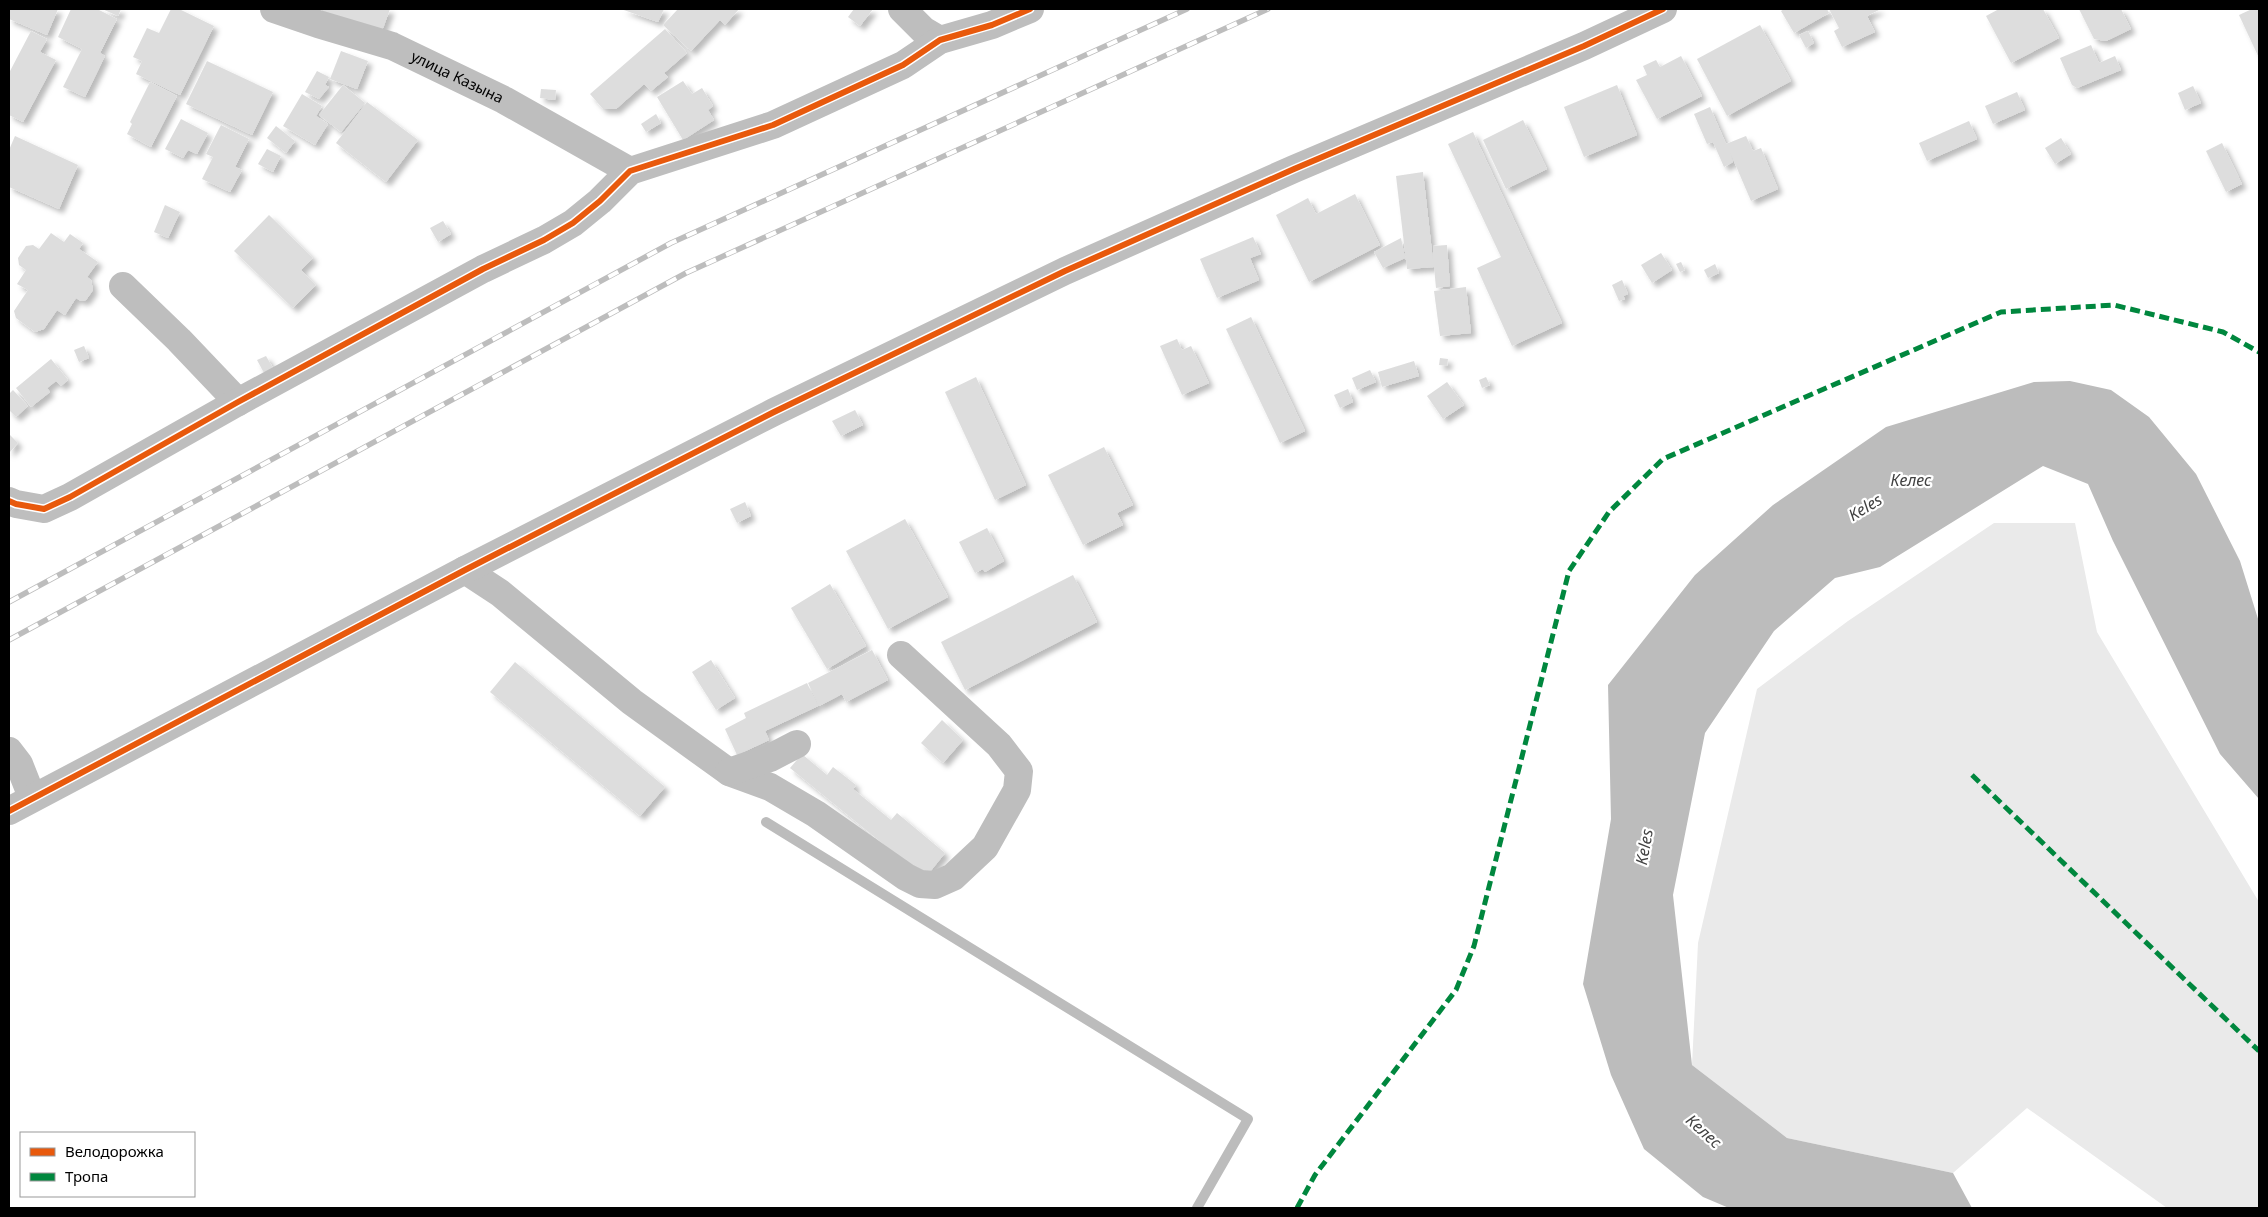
<svg xmlns="http://www.w3.org/2000/svg" width="2268" height="1217" font-family="'Noto Sans',sans-serif">
	<defs>
		<filter id="shadow"><feDropShadow dx="4.5" dy="4.5" stdDeviation="2.5" flood-color="#0004"/></filter>
	</defs>
	<rect width="100%" height="100%" fill="#fff"/>
	<polygon fill="#eaeaea" points="1994,523 2075,523 2097,632 2259,902 2259,1208 2167,1208 2027,1108 1953,1173 1787,1138 1692,1065 1698,943 1757,689 1848,621"/>
	<polygon fill="#bcbcbc" points="2070,381 2111,390 2149,417 2196,474 2240,561 2259,622 2259,799 2220,754 2113,541 2088,484 2043,466 1880,567 1835,578 1774,631 1705,733 1673,895 1692,1065 1787,1138 1953,1173 1972,1208 1729,1208 1703,1197 1644,1149 1611,1075 1583,984 1611,819 1608,685 1695,575 1773,505 1886,427 2034,382"/>
	<g fill="none" stroke-linecap="round" stroke-linejoin="round">
		<polyline stroke="#bcbcbc" stroke-width="10" points="766,822 1248,1119 1197,1208"/>
	</g>
	<g fill="#ddd" filter="url(#shadow)">
		<polygon points="10,9 58,9 47,35 9,19"/>
		<polygon points="71,9 97,9 117,19 100,53 105,56 85,97 63,87 82,49 58,37"/>
		<polygon points="102,9 121,9 118,16"/>
		<polygon points="171,9 179,9 214,26 180,95 136,74 142,61 133,57 147,28 159,33"/>
		<polygon points="322,9 390,9 382,31 321,12"/>
		<polygon points="621,9 664,9 658,22"/>
		<polygon points="678,9 739,9 725,25 720,20 691,51 663,25"/>
		<polygon points="854,9 873,9 860,26 848,17"/>
		<polygon points="1784,9 1827,9 1829,13 1794,33 1781,11"/>
		<polygon points="1829,9 1881,9 1867,16 1875,32 1842,47 1834,31 1839,28"/>
		<polygon points="1999,9 2043,9 2059,38 2011,63 1986,16"/>
		<polygon points="2079,9 2121,9 2131,29 2106,41 2094,39"/>
		<polygon points="2252,9 2259,9 2259,58 2239,15"/>
		<polygon points="1760,25 1791,81 1727,116 1697,59"/>
		<polygon points="665,29 687,53 664,73 668,77 651,91 644,84 616,109 603,109 590,94"/>
		<polygon points="31,31 47,39 40,52 56,60 23,122 9,115 9,73"/>
		<polygon points="1808,31 1814,43 1806,48 1799,35"/>
		<polygon points="2091,45 2099,63 2115,56 2121,70 2077,88 2072,85 2060,58"/>
		<polygon points="341,51 368,61 357,89 330,79"/>
		<polygon points="1681,56 1702,96 1657,119 1636,80 1647,75 1643,66 1656,60 1660,67"/>
		<polygon points="207,61 273,92 252,135 186,104"/>
		<polygon points="317,71 329,77 325,85 329,87 319,99 305,92"/>
		<polygon points="683,81 692,94 702,88 713,106 708,110 714,120 683,140 657,97"/>
		<polygon points="150,82 177,96 151,147 127,134 132,124 130,122"/>
		<polygon points="343,85 365,103 341,132 319,115"/>
		<polygon points="1617,85 1637,135 1584,157 1564,107"/>
		<polygon points="2193,86 2201,103 2185,110 2178,93"/>
		<polygon points="541,89 556,90 555,100 540,98"/>
		<polygon points="2017,92 2025,110 1993,124 1985,106"/>
		<polygon points="302,94 322,106 316,116 328,124 315,145 283,126"/>
		<polygon points="367,102 418,140 386,182 336,143"/>
		<polygon points="1710,107 1726,144 1746,136 1753,151 1761,148 1778,189 1751,201 1730,152 1733,162 1724,167 1713,142 1707,144 1694,114"/>
		<polygon points="656,114 661,123 646,132 641,124"/>
		<polygon points="181,119 208,133 197,154 188,150 183,158 165,149"/>
		<polygon points="1523,120 1547,169 1506,189 1483,140"/>
		<polygon points="1969,121 1977,139 1927,161 1919,143"/>
		<polygon points="221,125 249,139 235,167 242,170 230,192 202,179 213,157 206,154"/>
		<polygon points="276,126 295,141 286,153 267,138"/>
		<polygon points="1473,132 1562,323 1512,346 1477,268 1501,257 1448,144"/>
		<polygon points="15,136 78,165 59,209 9,187 9,150"/>
		<polygon points="2061,138 2071,154 2055,164 2045,148"/>
		<polygon points="2222,143 2242,184 2226,192 2206,151"/>
		<polygon points="267,149 281,156 273,172 258,164"/>
		<polygon points="1423,172 1433,261 1433,246 1447,245 1450,286 1436,288 1434,267 1407,269 1396,176"/>
		<polygon points="1355,194 1380,245 1309,282 1276,215 1308,198 1316,214"/>
		<polygon points="165,205 180,212 168,238 154,232"/>
		<polygon points="269,215 313,258 301,270 316,285 293,308 234,251"/>
		<polygon points="443,221 451,234 438,242 430,228"/>
		<polygon points="51,233 64,242 70,234 83,243 79,249 98,262 87,277 91,280 93,290 86,300 81,301 76,298 65,315 57,310 44,329 35,332 16,318 14,311 28,290 17,284 26,270 19,265 18,258 26,246 33,245 39,249"/>
		<polygon points="1253,237 1261,254 1250,258 1259,280 1217,298 1200,259"/>
		<polygon points="1401,238 1405,258 1383,268 1374,252"/>
		<polygon points="1661,253 1672,270 1652,283 1641,265"/>
		<polygon points="1681,262 1685,270 1680,272 1676,264"/>
		<polygon points="1715,264 1719,273 1708,278 1704,270"/>
		<polygon points="1622,280 1628,294 1623,296 1625,299 1619,301 1612,285"/>
		<polygon points="1466,287 1471,333 1440,336 1434,291"/>
		<polygon points="1251,317 1305,431 1280,443 1226,329"/>
		<polygon points="1177,339 1182,350 1191,346 1209,383 1182,395 1160,346"/>
		<polygon points="84,346 89,358 79,362 74,350"/>
		<polygon points="266,356 273,368 264,373 257,360"/>
		<polygon points="1440,358 1448,359 1447,366 1439,365"/>
		<polygon points="51,359 68,380 61,386 56,381 47,388 50,392 31,407 16,388"/>
		<polygon points="1414,361 1419,376 1382,387 1378,372"/>
		<polygon points="1370,370 1376,382 1357,390 1352,378"/>
		<polygon points="976,377 1026,485 995,500 945,392"/>
		<polygon points="1486,377 1490,385 1482,388 1479,380"/>
		<polygon points="1447,382 1464,405 1443,419 1427,396"/>
		<polygon points="1348,389 1353,402 1340,408 1334,395"/>
		<polygon points="13,390 28,406 16,417 9,410 9,394"/>
		<polygon points="855,410 863,425 841,436 832,421"/>
		<polygon points="9,434 18,443 9,453"/>
		<polygon points="1104,447 1133,505 1117,513 1123,525 1083,545 1048,475"/>
		<polygon points="745,502 751,516 737,523 730,509"/>
		<polygon points="905,519 948,597 888,629 846,551"/>
		<polygon points="987,528 1004,561 985,572 983,569 975,573 959,542"/>
		<polygon points="1073,575 1097,622 965,690 941,642"/>
		<polygon points="830,584 866,646 827,669 791,608"/>
		<polygon points="872,650 888,680 846,702 842,694 819,706 808,683"/>
		<polygon points="711,660 735,698 716,710 692,672"/>
		<polygon points="515,662 665,787 640,816 490,692"/>
		<polygon points="807,683 818,706 765,731 769,740 737,755 725,729 746,718 744,713"/>
		<polygon points="942,720 963,740 943,763 921,743"/>
		<polygon points="802,754 827,775 833,767 856,785 853,789 891,820 897,813 945,853 925,878 790,768"/>
	</g>
	<g fill="none" stroke-linecap="round" stroke-linejoin="round">
		<g stroke="#bebebe" stroke-width="28">
			<path id="s1" d="M274 9 318 24 392 46 504 100 630 171"/>
			<polyline points="902,9 923,30 940,40"/>
			<polyline points="123,286 179,340 238,402"/>
			<polyline points="9,501 16,504 44,509 70,497 238,402 483,269 544,240 573,223 600,201 630,171 773,125 903,65 940,40 992,25 1030,9"/>
			<polyline points="465,570 500,593 632,702 729,772 770,787 816,814 906,877 920,884 935,885 953,877 985,847 1017,790 1019,771 999,745 901,655"/>
			<polyline points="9,751 19,764 32,797"/>
			<polyline points="729,772 770,758 797,744"/>
			<polyline points="9,811 465,570 774,412 1065,271 1294,169 1584,46 1663,9"/>
		</g>
		<defs>
			<g id="rail">
				<polyline points="9,602 671,243 1187,9"/>
				<polyline points="9,640 686,273 1268,9"/>
			</g>
		</defs>
		<use href="#rail" stroke="#bdbdbd" stroke-width="5.5"/>
		<use href="#rail" stroke="#fff" stroke-width="4" stroke-dasharray="11" stroke-linecap="butt"/>
		<g stroke="#00873e" stroke-width="5" stroke-dasharray="10 5" stroke-linecap="butt">
			<polyline points="1972,775 2259,1051"/>
			<polyline points="1297,1208 1315,1175 1456,990 1474,946 1569,571 1609,512 1663,459 2001,312 2114,305 2223,332 2259,352"/>
		</g>
		<defs>
			<g id="cycleway">
				<polyline points="9,501 16,504 44,509 70,497 238,402 483,269 544,240 573,223 600,201 630,171 773,125 903,65 940,40 992,25 1030,9"/>
				<polyline points="9,811 465,570 774,412 1065,271 1294,169 1584,46 1663,9"/>
			</g>
		</defs>
		<use href="#cycleway" stroke="#fff" stroke-width="9"/>
		<use href="#cycleway" stroke="#e8590c" stroke-width="6"/>
	</g>
	<g text-anchor="middle" stroke-width="4.5" stroke-linejoin="round" paint-order="stroke">
		<g font-size="15" fill="#000" stroke="#fff">
			<text dy="5" stroke="none"><textPath href="#s1" startOffset="196">улица Казына</textPath></text>
		</g>
		<g font-size="16" font-style="italic" fill="#414141" stroke="#fff">
			<text x="1911" y="486">Келес</text>
			<text transform="translate(1865 507) rotate(-31)" y="6">Keles</text>
			<text transform="translate(1644 847) rotate(-80)" y="6">Keles</text>
			<text transform="translate(1704 1131) rotate(42)" y="6">Келес</text>
		</g>
	</g>
	<rect width="2268" height="1217" fill="none" stroke="#000000" stroke-width="20"/>
	<rect x="20" y="1132" width="175" height="65" fill="#ffffff" stroke="#999999"/>
	<rect x="30" y="1148" width="25" height="8" fill="#e8590c" stroke="#999999"/>
	<text x="65" y="1157" font-size="15" fill="#000000">Велодорожка</text>
	<rect x="30" y="1173" width="25" height="8" fill="#00873e" stroke="#999999"/>
	<text x="65" y="1182" font-size="15" fill="#000000">Тропа</text>
</svg>
